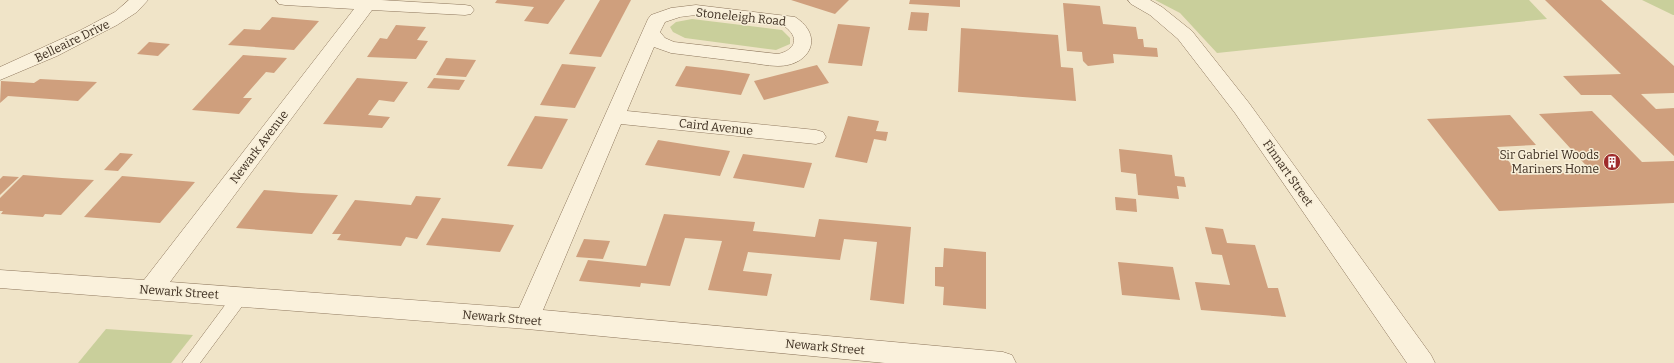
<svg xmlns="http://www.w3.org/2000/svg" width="1674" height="363" font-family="Bitter,serif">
	<rect width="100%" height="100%" fill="#f0e4c8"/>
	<g fill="#c9cf9b">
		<polygon points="1155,0 1529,0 1547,19 1217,53 1180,13"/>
		<polygon points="1642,0 1674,0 1674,15 1673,15"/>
		<polygon points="692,19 782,30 790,38 790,44 776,50 685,38 673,32 670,27 676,22"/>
		<polygon points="106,329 193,335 171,363 78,363"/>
	</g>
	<g fill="#cf9f7d">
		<polygon points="497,0 565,0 548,24 524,21 534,7 495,3"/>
		<polygon points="600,0 631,0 601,57 569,54"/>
		<polygon points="791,0 849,0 835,14"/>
		<polygon points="910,0 960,0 960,7 909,4"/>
		<polygon points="1545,0 1601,0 1674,66 1674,93 1641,94 1656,109 1674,108 1674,156 1611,95 1581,95 1563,76 1621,74"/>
		<polygon points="1063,3 1100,6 1103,24 1136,27 1138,39 1143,39 1144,47 1157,48 1158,57 1113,54 1114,63 1088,66 1083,61 1082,52 1067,51"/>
		<polygon points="911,12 929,13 927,31 908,30"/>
		<polygon points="272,17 319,21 294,50 228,45 244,29 260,30"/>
		<polygon points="838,24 870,27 862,66 828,63"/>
		<polygon points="396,25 426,27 417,40 428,41 416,59 367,57 380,38 387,39"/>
		<polygon points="961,28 1058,35 1061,67 1073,68 1076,101 958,92"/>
		<polygon points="149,42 170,44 158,56 137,54"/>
		<polygon points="243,55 287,58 274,73 266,72 243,98 252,98 239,114 192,110"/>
		<polygon points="446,58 476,60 466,77 436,75"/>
		<polygon points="562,64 596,67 575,108 540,105"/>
		<polygon points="817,65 829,83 764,100 754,81"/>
		<polygon points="686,66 722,70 750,74 741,95 675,86"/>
		<polygon points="357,78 408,82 394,102 379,100 368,115 390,117 382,128 323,124"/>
		<polygon points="434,78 465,80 459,90 427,88"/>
		<polygon points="40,79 97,82 78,101 8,96 0,103 1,81 34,83"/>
		<polygon points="1592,111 1642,162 1674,161 1674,203 1499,211 1427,119 1510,115 1536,145 1497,147 1520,175 1592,172 1539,114"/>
		<polygon points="535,116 568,119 542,169 507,166"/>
		<polygon points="848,116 879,121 876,131 888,132 886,141 874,139 867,163 835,157"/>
		<polygon points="658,140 696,146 730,151 720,176 645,165"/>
		<polygon points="1119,149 1172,155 1175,176 1184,177 1186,187 1177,186 1179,199 1138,195 1136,174 1121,172"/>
		<polygon points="120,153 133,154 118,171 104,170"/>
		<polygon points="743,154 812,163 804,188 733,178"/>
		<polygon points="23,175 62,178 94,180 61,215 45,214 43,217 1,214 3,211 0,211 0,198"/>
		<polygon points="3,176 19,177 0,195 0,179"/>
		<polygon points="122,176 159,179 195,182 160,223 84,217"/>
		<polygon points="264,190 301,193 338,195 312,234 236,228"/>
		<polygon points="416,196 441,198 417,239 406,237 401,246 337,240 341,234 332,234 355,200 411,205"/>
		<polygon points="1115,197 1136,199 1137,212 1116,210"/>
		<polygon points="664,214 755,222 753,231 815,237 819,219 911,227 904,304 870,300 877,242 844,239 840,260 748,252 743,271 772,274 767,296 708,290 722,241 685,238 670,286 641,283 640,287 579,281 588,260 646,266"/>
		<polygon points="442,218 485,222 514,225 500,252 426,245"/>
		<polygon points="1205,227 1223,229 1227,243 1255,245 1268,288 1278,288 1286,317 1201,310 1195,282 1230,285 1222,255 1212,254"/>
		<polygon points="584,239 610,241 603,259 576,257"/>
		<polygon points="944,248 986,252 986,309 943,305 944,287 935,286 935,267 943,267"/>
		<polygon points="1118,262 1173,267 1180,300 1122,295"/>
	</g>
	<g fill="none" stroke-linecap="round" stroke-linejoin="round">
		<defs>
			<polygon id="service" points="240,291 246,293 248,297 246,301 200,363 182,363 234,293"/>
			<g id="minor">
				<polygon points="129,0 148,0 137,12 117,25 57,56 0,80 0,67 81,30 115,12"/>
				<path d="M276 0H381L465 5 471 6 474 10 471 14 465 15 372 10 170 282 519 308 648 19 651 15 671 8 696 5 795 17C825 36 810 66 778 66 767 66 755 63 744 62 720 59 695 56 671 53L654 47 627 111 816 130 823 132 826 137 823 142 816 144 621 124 543 310 1003 352 1012 355 1016 363H885L527 329 0 288V270L144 280 354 9 285 5 279 4ZM696 15 784 26C800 37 796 50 778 54L674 42 665 38 660 32 665 22 680 17Z"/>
				<polygon points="1128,0 1150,0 1162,7 1192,31 1249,103 1431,355 1435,363 1407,363 1235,113 1178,39 1150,15 1131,4"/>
			</g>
		</defs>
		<use href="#service" stroke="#8d765c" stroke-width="1"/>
		<use href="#minor" stroke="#8d765c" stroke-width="1"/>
		<use href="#service" fill="#faf1dc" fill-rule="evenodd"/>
		<use href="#minor" fill="#faf1dc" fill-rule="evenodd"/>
	</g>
	<defs>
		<symbol id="building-disc" viewBox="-11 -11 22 22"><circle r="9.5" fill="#9e2a2b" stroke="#f7eed8"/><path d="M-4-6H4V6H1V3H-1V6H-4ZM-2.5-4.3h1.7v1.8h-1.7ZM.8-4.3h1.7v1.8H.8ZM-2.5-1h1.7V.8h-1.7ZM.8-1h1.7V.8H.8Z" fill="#fff"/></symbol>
	</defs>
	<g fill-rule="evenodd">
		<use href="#building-disc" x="1602" y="152" width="20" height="20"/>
	</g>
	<g text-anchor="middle" stroke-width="3" stroke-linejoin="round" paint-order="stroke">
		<g font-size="12" fill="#3d2e20" stroke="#f7eed8">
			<text transform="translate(741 17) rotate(6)" y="4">Stoneleigh Road</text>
			<text transform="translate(72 41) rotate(-26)" y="4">Belleaire Drive</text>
			<text transform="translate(716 127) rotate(6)" y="4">Caird Avenue</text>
			<text transform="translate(259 147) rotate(-53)" y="4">Newark Avenue</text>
			<text transform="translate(1288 173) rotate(55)" y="4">Finnart Street</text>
			<text transform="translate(179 292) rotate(4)" y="4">Newark Street</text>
			<text transform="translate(502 318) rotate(5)" y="4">Newark Street</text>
			<text transform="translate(825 347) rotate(5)" y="4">Newark Street</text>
		</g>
		<g font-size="12" fill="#3d2e20" stroke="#f7eed8" text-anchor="end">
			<text x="1599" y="159">Sir Gabriel Woods<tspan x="1599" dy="14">Mariners Home</tspan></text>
		</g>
	</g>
</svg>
